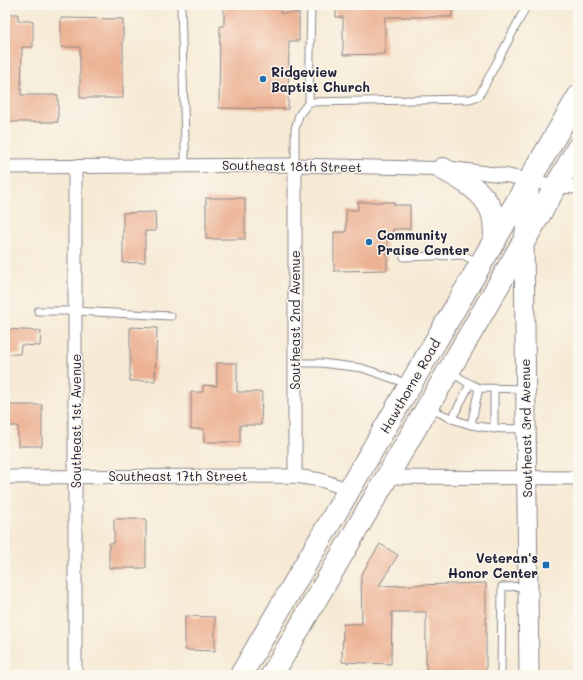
<svg xmlns="http://www.w3.org/2000/svg" width="583" height="680" font-family="Mali,sans-serif">
	<rect width="100%" height="100%" fill="#fbf7ec"/>
	<filter id="ink" filterUnits="userSpaceOnUse"><feTurbulence type="fractalNoise" baseFrequency=".025" numOctaves="2"/><feDisplacementMap in="SourceGraphic" scale="8" xChannelSelector="R" yChannelSelector="G"/><feConvolveMatrix kernelMatrix="1 2 1 2 8 2 1 2 1" color-interpolation-filters="sRGB"/></filter>
	<filter id="wash" filterUnits="userSpaceOnUse"><feTurbulence type="fractalNoise" baseFrequency=".012" numOctaves="4" result="noise"/><feDisplacementMap in="SourceGraphic" scale="16" xChannelSelector="R" yChannelSelector="G"/><feGaussianBlur stdDeviation="0.9" result="paint"/><feColorMatrix in="noise" values="0 0 0 0 0 0 0 0 0 0 0 0 0 0 0 0 0 1.4 0 .05"/><feComposite in="paint" operator="in"/></filter>
	<g filter="url(#wash)">
		<rect width="100%" height="100%" fill="#f6ead5"/>
		<g id="blocks">
			<g fill="#ecb193">
				<polygon points="224,5 280,5 280,13 299,13 299,41 289,41 288,109 219,108 220,26 224,26"/>
				<polygon points="336,5 452,5 452,17 385,17 385,54 343,55 343,17 336,17"/>
				<polygon points="5,14 18,14 18,21 33,21 33,47 22,47 21,95 58,95 58,122 5,122"/>
				<polygon points="61,18 123,19 123,98 80,98 80,47 61,47"/>
				<rect x="206" y="198" width="39" height="41"/>
				<polygon points="358,202 394,202 394,205 410,205 410,229 393,229 393,233 387,233 387,270 334,271 334,232 346,232 346,210 358,210"/>
				<polygon points="155,212 156,231 145,231 145,262 123,263 123,213"/>
				<polygon points="130,327 157,328 155,381 130,381"/>
				<polygon points="5,329 41,331 40,346 21,345 20,354 5,354"/>
				<polygon points="217,363 237,363 237,392 262,392 261,425 240,425 240,442 204,442 204,429 191,429 191,392 203,392 203,385 217,386"/>
				<polygon points="8,405 42,405 42,446 18,446 18,426 8,426"/>
				<polygon points="114,519 146,519 146,568 109,568 109,543 114,543"/>
				<polygon points="380,544 398,555 379,586 486,583 486,675 426,675 426,612 392,612 391,664 342,662 343,624 362,624 361,575"/>
				<polygon points="185,616 215,617 215,651 185,650"/>
			</g>
		</g>
	</g>
	<g filter="url(#ink)">
		<use href="#blocks" fill-opacity="0" stroke="#8c8688" stroke-width="1"/>
		<g fill="none" stroke-linecap="round" stroke-linejoin="round">
			<defs>
				<g id="lane">
					<polyline points="181,5 185,143 185,165"/>
					<polyline points="309,102 311,5"/>
					<polyline points="295,165 295,129 299,115 309,102 470,99 479,96 527,5"/>
					<polyline points="404,257 463,255 479,263"/>
					<polyline points="38,311 75,311 171,316"/>
					<polyline points="295,363 321,363 362,368 408,384"/>
					<polyline points="451,372 465,381 479,388 524,389"/>
					<polyline points="494,389 494,429"/>
					<path d="M430 408C466 428 486 429 526 429"/>
					<polyline points="452,419 470,384"/>
					<polyline points="471,425 479,388"/>
					<polyline points="501,675 502,587 528,586"/>
				</g>
				<g id="street">
					<polyline points="295,165 295,476"/>
					<polyline points="75,166 75,675"/>
					<polyline points="5,167 295,165 456,169 509,176 556,186 578,187"/>
					<polyline points="5,477 295,476 321,480 349,490"/>
					<polyline points="387,477 578,478"/>
				</g>
				<polyline id="secondary" points="529,675 524,242 530,181"/>
				<g id="highway">
					<path d="M443 169C462 179 484 191 492 212 495 220 495 231 495 240"/>
					<polyline points="241,675 578,97"/>
					<polyline points="272,675 578,148"/>
				</g>
			</defs>
			<use href="#lane" stroke="#8c8688" stroke-width="9"/>
			<use href="#street" stroke="#8c8688" stroke-width="15"/>
			<use href="#secondary" stroke="#8c8688" stroke-width="21"/>
			<use href="#highway" stroke="#8c8688" stroke-width="24"/>
			<use href="#lane" stroke="#fff" stroke-width="7"/>
			<use href="#street" stroke="#fff" stroke-width="13"/>
			<use href="#secondary" stroke="#fff" stroke-width="19"/>
			<use href="#highway" stroke="#fff" stroke-width="22"/>
		</g>
	</g>
	<g fill="#1f6fb2" stroke="#fbf7ec" stroke-width="1.5">
		<circle cx="263" cy="79" r="4"/>
		<circle cx="369" cy="242" r="4"/>
		<rect x="542" y="561" width="8" height="8" rx="2"/>
	</g>
	<g text-anchor="middle" stroke-width="3" stroke-linejoin="round" paint-order="stroke">
		<g font-size="13" font-weight="bold" fill="#22223b" stroke="#fbf7ec" text-anchor="start">
			<text x="271" y="77">Ridgeview<tspan x="271" dy="15">Baptist Church</tspan></text>
			<text x="377" y="240">Community<tspan x="377" dy="15">Praise Center</tspan></text>
			<text x="538" y="563" text-anchor="end">Veteran's<tspan x="538" dy="15">Honor Center</tspan></text>
		</g>
		<g font-size="13" fill="#22223b" stroke="#fbf7ec">
			<text transform="translate(292 166) rotate(1)" y="5">Southeast 18th Street</text>
			<text transform="translate(295 320) rotate(-90)" y="5">Southeast 2nd Avenue</text>
			<text transform="translate(410 386) rotate(-60)" y="5">Hawthorne Road</text>
			<text transform="translate(76 421) rotate(-90)" y="5">Southeast 1st Avenue</text>
			<text transform="translate(526 428) rotate(-91)" y="5">Southeast 3rd Avenue</text>
			<text x="178" y="481">Southeast 17th Street</text>
		</g>
	</g>
	<rect width="583" height="680" fill="none" stroke="#fbf7ec" stroke-width="20"/>
</svg>
